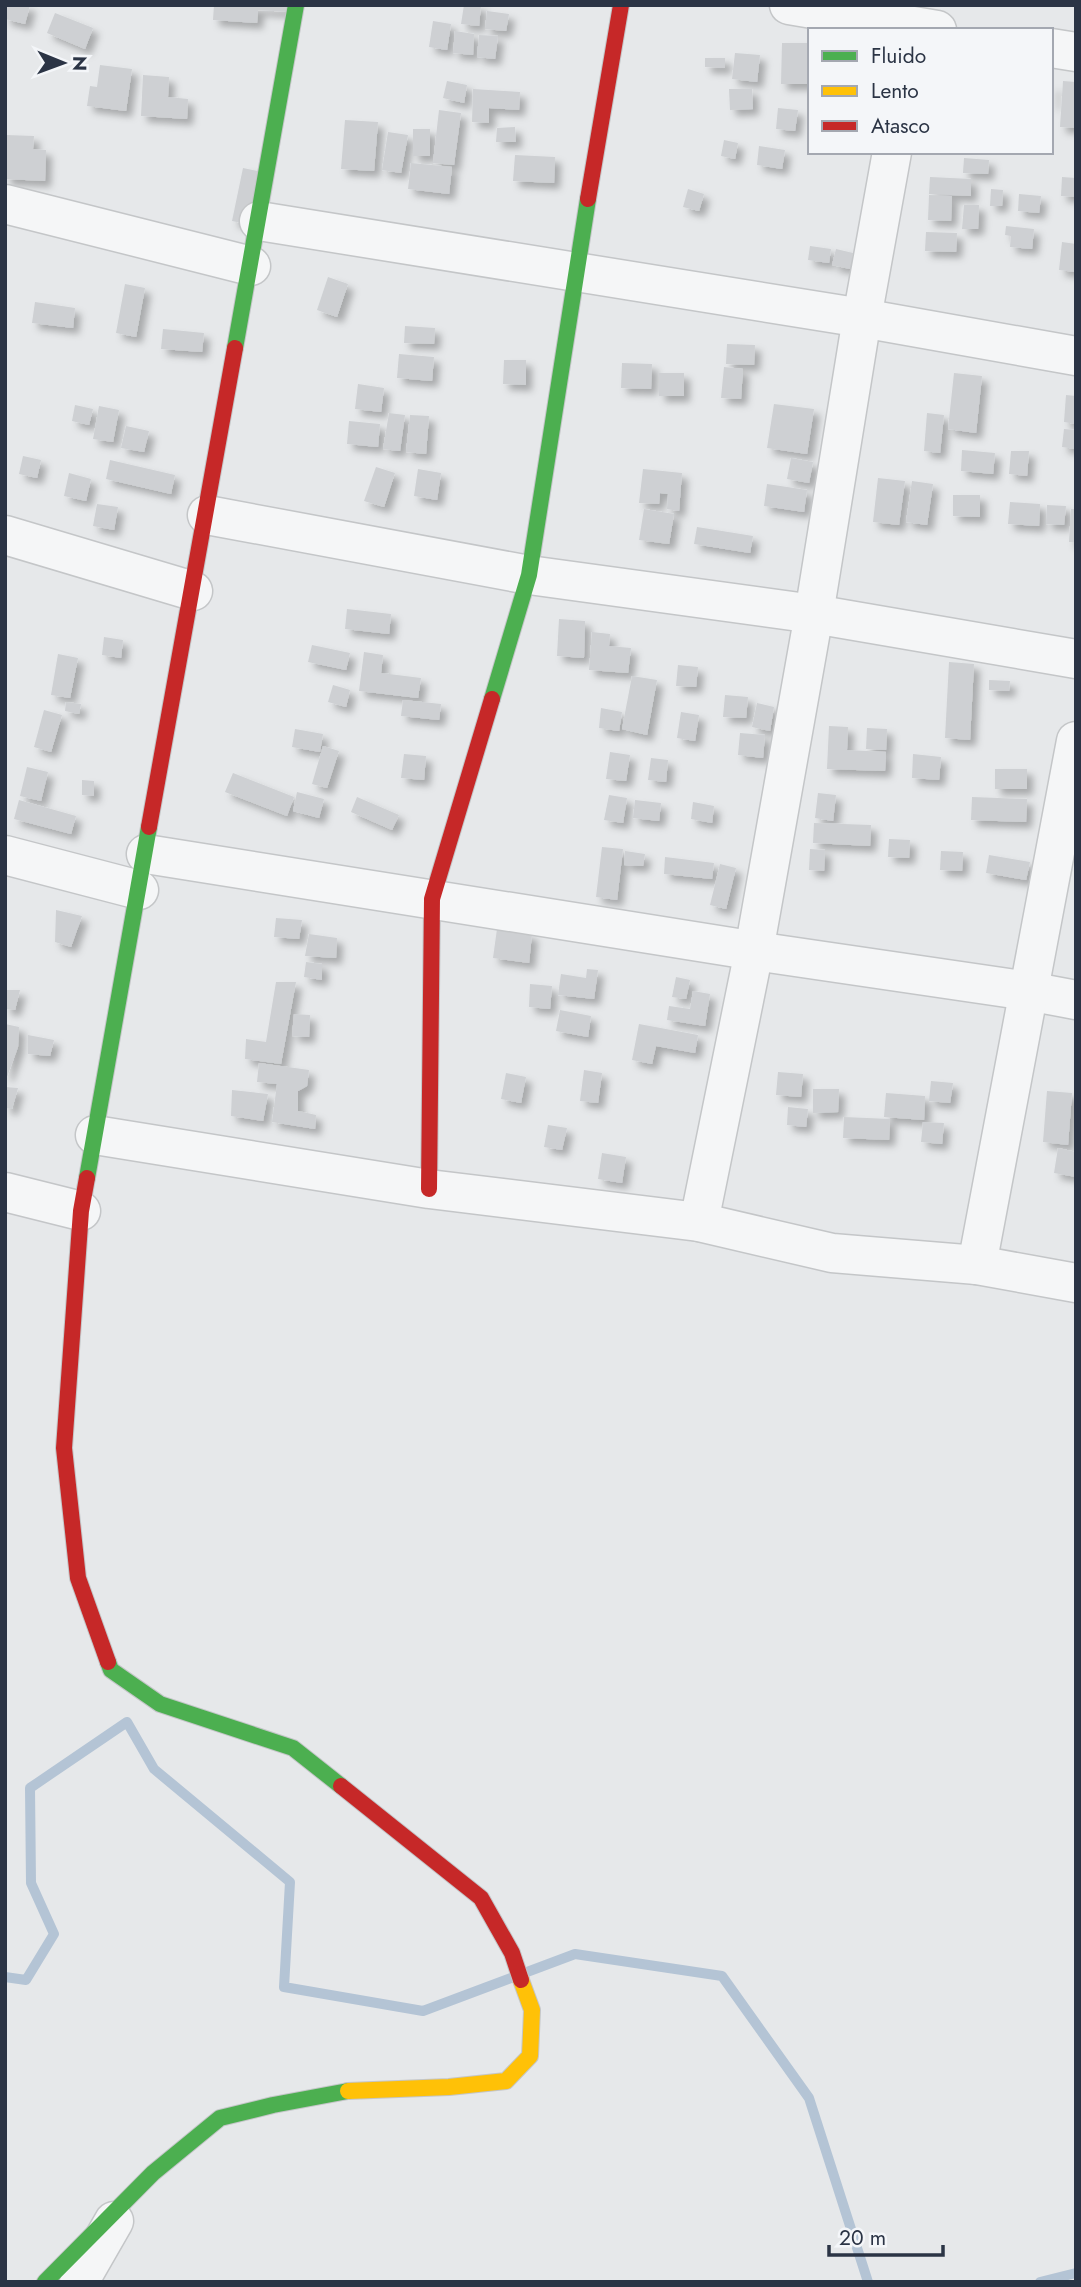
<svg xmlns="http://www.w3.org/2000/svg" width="1081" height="2287" font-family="Jost,sans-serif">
	<defs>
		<filter id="shadow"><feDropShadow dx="6" dy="6" stdDeviation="3.5" flood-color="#0004"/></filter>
	</defs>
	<rect width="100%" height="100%" fill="#e6e8ea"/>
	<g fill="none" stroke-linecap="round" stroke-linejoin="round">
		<g stroke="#b4c4d5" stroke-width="10">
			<polyline points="5,1977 26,1980 54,1934 31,1883 30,1788 127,1722 154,1769 290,1882 284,1987 423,2011 575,1954 722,1976 809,2098 868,2282"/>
			<polyline points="1040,2282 1076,2273"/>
		</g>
	</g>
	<g fill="#ced0d3" filter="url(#shadow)">
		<polygon points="5,5 30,5 25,24 5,19"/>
		<polygon points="214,5 290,5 290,12 258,10 257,23 213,20"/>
		<polygon points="464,5 481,5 479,26 461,24"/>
		<polygon points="487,11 509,14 506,31 485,29"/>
		<polygon points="55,13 93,28 85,49 47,33"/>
		<polygon points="433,21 451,24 447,50 429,47"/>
		<polygon points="455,31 474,34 473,55 453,53"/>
		<polygon points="479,35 498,36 495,59 477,57"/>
		<polygon points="782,43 810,43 810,84 781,84"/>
		<polygon points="735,53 760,55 757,82 732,79"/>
		<polygon points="705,58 725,58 725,68 705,67"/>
		<polygon points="100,65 132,69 126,111 87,106 90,86 97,87"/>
		<polygon points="143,75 169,77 168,97 188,99 187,119 141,116"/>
		<polygon points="447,81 467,85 464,103 443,98"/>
		<polygon points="1063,81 1076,82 1076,128 1060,127"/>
		<polygon points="1051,85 1054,85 1053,105 1051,105"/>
		<polygon points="473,89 520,92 519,110 489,108 489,123 472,122"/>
		<polygon points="729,89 752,89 753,109 730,110"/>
		<polygon points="778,108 798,110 795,131 776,129"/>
		<polygon points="439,110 461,113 454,165 433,163"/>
		<polygon points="345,120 378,122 374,171 341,169"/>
		<polygon points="515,127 516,142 496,142 497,128"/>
		<rect x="413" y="129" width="17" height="27"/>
		<polygon points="388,132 408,135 401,173 382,170"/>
		<polygon points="6,135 34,136 33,149 46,150 45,181 5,179"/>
		<polygon points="724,140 738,143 735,159 721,156"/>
		<polygon points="759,146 785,150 782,169 757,165"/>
		<polygon points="515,155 555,157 554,183 513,181"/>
		<polygon points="964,158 989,160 988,174 963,173"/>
		<polygon points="411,163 452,167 449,194 408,189"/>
		<polygon points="243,168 262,172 252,225 232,221"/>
		<polygon points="930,177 971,179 971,196 929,194"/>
		<polygon points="1062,177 1076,178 1076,197 1061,196"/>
		<polygon points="688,189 704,194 699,211 683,207"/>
		<polygon points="991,189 1003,190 1002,206 990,206"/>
		<polygon points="1019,194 1041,196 1039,213 1018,211"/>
		<polygon points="929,195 952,196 951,221 928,220"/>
		<polygon points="964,205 979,205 978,229 962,229"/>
		<polygon points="1006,226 1034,229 1032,249 1010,247 1011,236 1005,235"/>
		<polygon points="926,232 957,233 956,252 925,251"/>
		<polygon points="1062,242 1076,244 1076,272 1059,270"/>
		<polygon points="810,246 831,249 829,263 808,260"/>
		<polygon points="836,249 853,253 850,269 832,265"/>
		<polygon points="328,277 348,284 337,317 317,310"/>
		<polygon points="125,284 145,288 136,337 116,333"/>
		<polygon points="35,302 75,308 73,328 32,323"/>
		<polygon points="405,326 435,328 434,344 404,343"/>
		<polygon points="163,329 204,333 202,352 161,349"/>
		<polygon points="727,344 755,345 754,365 726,364"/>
		<polygon points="399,354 434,357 432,381 397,378"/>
		<polygon points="504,360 526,360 526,385 503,384"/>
		<polygon points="622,363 652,364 651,389 621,388"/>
		<polygon points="724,367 743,369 741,399 721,398"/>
		<rect x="659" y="373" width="25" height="23"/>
		<polygon points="954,373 982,376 976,433 948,429"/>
		<polygon points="358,384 384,388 381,412 355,409"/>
		<polygon points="1066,395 1076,396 1076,424 1064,422"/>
		<polygon points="774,404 814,409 807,454 767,448"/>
		<polygon points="75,405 93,409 89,425 72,421"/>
		<polygon points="99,406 119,410 113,442 93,439"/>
		<polygon points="389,413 405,415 400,451 383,449"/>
		<polygon points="927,413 944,415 940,453 924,451"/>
		<polygon points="410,415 429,416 426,454 406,452"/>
		<polygon points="349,421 380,424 378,447 347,444"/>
		<polygon points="126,426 149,431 144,452 121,448"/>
		<polygon points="1064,429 1076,430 1076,449 1062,447"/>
		<polygon points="962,450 995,453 993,474 961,471"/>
		<polygon points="1011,451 1029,451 1027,476 1009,474"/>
		<polygon points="23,456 41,460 37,478 19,474"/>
		<polygon points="791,458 813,462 809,483 787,479"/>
		<polygon points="110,460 175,475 171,494 106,479"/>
		<polygon points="376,467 395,473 384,507 364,501"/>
		<polygon points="418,469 441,473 437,500 414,496"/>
		<polygon points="643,469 682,473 679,511 667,509 668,494 660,493 659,504 639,503"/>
		<polygon points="69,473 91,479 86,501 64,496"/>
		<polygon points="878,478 905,481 899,525 873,522"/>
		<polygon points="912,481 933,484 927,525 906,522"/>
		<polygon points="767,484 807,490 804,512 764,506"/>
		<polygon points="953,495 980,495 980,517 953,516"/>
		<polygon points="1010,502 1040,504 1039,526 1008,524"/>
		<polygon points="97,504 118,507 114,530 93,526"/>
		<polygon points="1047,505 1066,506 1064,525 1046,524"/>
		<polygon points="644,509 674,514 669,544 639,540"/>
		<polygon points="1071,509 1076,509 1076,542 1069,542"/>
		<polygon points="697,527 753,536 750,553 694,544"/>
		<polygon points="347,609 391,614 389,634 345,629"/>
		<polygon points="559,619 585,621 584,658 557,656"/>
		<polygon points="592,632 610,634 609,646 631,648 628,673 589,670"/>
		<polygon points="104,637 123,640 121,658 102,655"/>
		<polygon points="312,645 350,653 346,670 308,662"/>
		<polygon points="364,652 383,655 381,673 421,678 418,698 359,691"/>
		<polygon points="58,654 78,658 70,698 51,695"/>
		<polygon points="949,662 974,664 970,740 945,738"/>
		<polygon points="678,665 698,667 696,687 676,686"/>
		<polygon points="632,676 657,680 647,735 622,729"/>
		<polygon points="989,680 1010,681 1009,691 989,690"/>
		<polygon points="333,685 350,690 346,707 328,702"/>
		<polygon points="725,695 748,697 746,718 723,717"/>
		<polygon points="403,700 441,704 439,720 401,716"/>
		<polygon points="66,702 81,704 79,714 65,711"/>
		<polygon points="757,703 774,707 770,731 752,727"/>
		<polygon points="601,708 622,712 619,731 599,728"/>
		<polygon points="44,710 62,715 51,752 34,747"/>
		<polygon points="681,712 699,715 695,741 677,738"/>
		<polygon points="829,726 848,727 847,750 886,752 885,771 827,769"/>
		<polygon points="867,728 887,729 886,750 866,749"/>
		<polygon points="295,729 323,734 320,752 292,747"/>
		<polygon points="740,733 765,735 763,758 738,755"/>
		<polygon points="323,746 339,751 327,788 312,784"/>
		<polygon points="610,752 630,755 626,781 606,779"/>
		<polygon points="404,754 426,756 424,780 401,778"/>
		<polygon points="913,754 941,757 939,780 912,778"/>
		<polygon points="651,758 668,760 666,782 648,780"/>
		<polygon points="27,767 48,772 41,801 20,796"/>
		<rect x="995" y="769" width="32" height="20"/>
		<polygon points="233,773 294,797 287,816 225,792"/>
		<polygon points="82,780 94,781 94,796 82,795"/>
		<polygon points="297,792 324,799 319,818 293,811"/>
		<polygon points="818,793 836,795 833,821 815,818"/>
		<polygon points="609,795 627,798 623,823 604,820"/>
		<polygon points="357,797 399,815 392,830 351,812"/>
		<polygon points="972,797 1027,799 1026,822 971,820"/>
		<polygon points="19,800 76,816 71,834 14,819"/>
		<polygon points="635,800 661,803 659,821 633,818"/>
		<polygon points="693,802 714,806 712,823 691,819"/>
		<polygon points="814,823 871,825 870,846 813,843"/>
		<polygon points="889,839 910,840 909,858 888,857"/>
		<polygon points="602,847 623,849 617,900 596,897"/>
		<polygon points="810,849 825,850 824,871 809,870"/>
		<polygon points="625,851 645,854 643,866 624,865"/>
		<polygon points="941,851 963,852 962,871 940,870"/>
		<polygon points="989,855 1030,862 1026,880 986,873"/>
		<polygon points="665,857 714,863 712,879 664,874"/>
		<polygon points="720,864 736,868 726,909 710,905"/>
		<polygon points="56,910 82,916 71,947 55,942"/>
		<polygon points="276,918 302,920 299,939 274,937"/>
		<polygon points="497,929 532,934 529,963 493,958"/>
		<polygon points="309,934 337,938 336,958 305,956"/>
		<polygon points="306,962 322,964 322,980 304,977"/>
		<polygon points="587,969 598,970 594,999 558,995 561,974 586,978"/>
		<polygon points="676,977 690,980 686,999 672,997"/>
		<polygon points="276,982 296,982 281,1064 245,1059 246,1039 266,1042"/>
		<polygon points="530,984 552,986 550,1009 529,1007"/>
		<polygon points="5,990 20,990 15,1010 5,1009"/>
		<polygon points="693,991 710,994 705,1026 667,1020 669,1006 690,1009"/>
		<polygon points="560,1010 591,1016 588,1037 556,1031"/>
		<polygon points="294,1014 310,1015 309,1037 292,1036"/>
		<polygon points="5,1024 19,1027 18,1047 7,1077 5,1076"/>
		<polygon points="639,1024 698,1035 695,1053 656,1046 652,1064 632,1060"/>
		<polygon points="28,1035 54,1040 50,1056 28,1054"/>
		<polygon points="259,1063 309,1070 307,1086 298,1091 298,1111 316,1115 315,1129 272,1122 277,1084 257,1082"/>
		<polygon points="584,1070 602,1073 598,1103 580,1101"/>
		<polygon points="778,1072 803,1074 801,1097 776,1095"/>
		<polygon points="506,1073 526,1077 521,1103 501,1099"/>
		<polygon points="931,1081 953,1083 950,1103 929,1101"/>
		<polygon points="5,1087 18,1088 12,1109 5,1108"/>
		<polygon points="813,1089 839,1089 838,1112 813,1113"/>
		<polygon points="232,1090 268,1094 263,1121 231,1116"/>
		<polygon points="1047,1091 1072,1093 1068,1145 1043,1142"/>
		<polygon points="886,1093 925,1096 924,1120 884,1117"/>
		<polygon points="788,1107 808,1109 806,1127 787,1125"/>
		<polygon points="844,1117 890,1119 889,1140 843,1138"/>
		<polygon points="923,1122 944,1123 942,1144 921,1142"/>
		<polygon points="548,1125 567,1128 562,1150 544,1147"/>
		<polygon points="1058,1148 1076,1152 1076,1177 1054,1173"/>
		<polygon points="602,1153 626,1157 622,1183 598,1179"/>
	</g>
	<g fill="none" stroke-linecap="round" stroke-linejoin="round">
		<defs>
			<g id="street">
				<polyline points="789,5 937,30"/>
				<polyline points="1051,48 1076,52"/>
				<polyline points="5,204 251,266"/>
				<polyline points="259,221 862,318 1076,356"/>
				<polyline points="207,515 529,575 814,614 1076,659"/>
				<polyline points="5,535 193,591"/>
				<polyline points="146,854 762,952 1028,991 1076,1000"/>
				<polyline points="5,855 139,890"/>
				<polyline points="95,1135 429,1189 699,1222 832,1253 977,1265 1076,1283"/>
				<polyline points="5,1192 81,1211"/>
				<polyline points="699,1222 754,951 814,614 862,318 892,152"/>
				<polyline points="977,1265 1076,741"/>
				<polyline points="79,2282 114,2221"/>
			</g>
			<g id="fast">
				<polyline points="235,348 296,5"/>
				<polyline points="492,699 529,575 588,199"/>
				<polyline points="87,1178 149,827"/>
				<polyline points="108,1662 111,1670 160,1704 293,1748 341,1786"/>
				<polyline points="45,2282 153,2173 220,2118 273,2105 348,2091"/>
			</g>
			<polyline id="slow" points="348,2091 449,2087 506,2081 530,2056 532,2010 521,1980"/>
			<g id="jam">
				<polyline points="588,199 621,5"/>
				<polyline points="149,827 235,348"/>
				<polyline points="87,1178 81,1211 64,1448 78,1578 108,1662"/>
				<polyline points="429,1189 432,899 492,699"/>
				<polyline points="341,1786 481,1898 512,1953 521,1980"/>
			</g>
		</defs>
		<use href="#street" stroke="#c4c6c8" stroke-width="41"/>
		<use href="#fast" stroke="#c4c6c8" stroke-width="18"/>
		<use href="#slow" stroke="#c4c6c8" stroke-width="18"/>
		<use href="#jam" stroke="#c4c6c8" stroke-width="18"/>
		<use href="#street" stroke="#f5f6f7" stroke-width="38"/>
		<use href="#fast" stroke="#4caf50" stroke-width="16"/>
		<use href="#slow" stroke="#ffc107" stroke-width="16"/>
		<use href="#jam" stroke="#c62828" stroke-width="16"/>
	</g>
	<rect width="1081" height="2287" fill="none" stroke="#2b3445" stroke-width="14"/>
	<rect x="808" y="28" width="245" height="126" fill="#f4f6f9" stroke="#a4a8b1" stroke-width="2"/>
	<rect x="822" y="51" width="35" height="10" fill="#4caf50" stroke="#a4a8b1" stroke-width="2"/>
	<text x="871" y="63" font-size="21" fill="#2b3445">Fluido</text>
	<rect x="822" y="86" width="35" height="10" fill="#ffc107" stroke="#a4a8b1" stroke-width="2"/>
	<text x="871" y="98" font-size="21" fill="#2b3445">Lento</text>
	<rect x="822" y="121" width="35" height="10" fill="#c62828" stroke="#a4a8b1" stroke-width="2"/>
	<text x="871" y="133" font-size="21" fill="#2b3445">Atasco</text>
	<g transform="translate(63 63) rotate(91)" stroke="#f4f6f9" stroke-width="5" paint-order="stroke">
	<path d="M0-5L12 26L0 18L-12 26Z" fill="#2b3445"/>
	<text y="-10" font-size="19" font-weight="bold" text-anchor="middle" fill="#2b3445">N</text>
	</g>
	<path d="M829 2245v10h114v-10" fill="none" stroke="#2b3445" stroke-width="3.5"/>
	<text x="839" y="2245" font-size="21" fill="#2b3445" stroke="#f4f6f9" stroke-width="5" paint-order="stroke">20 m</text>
</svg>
